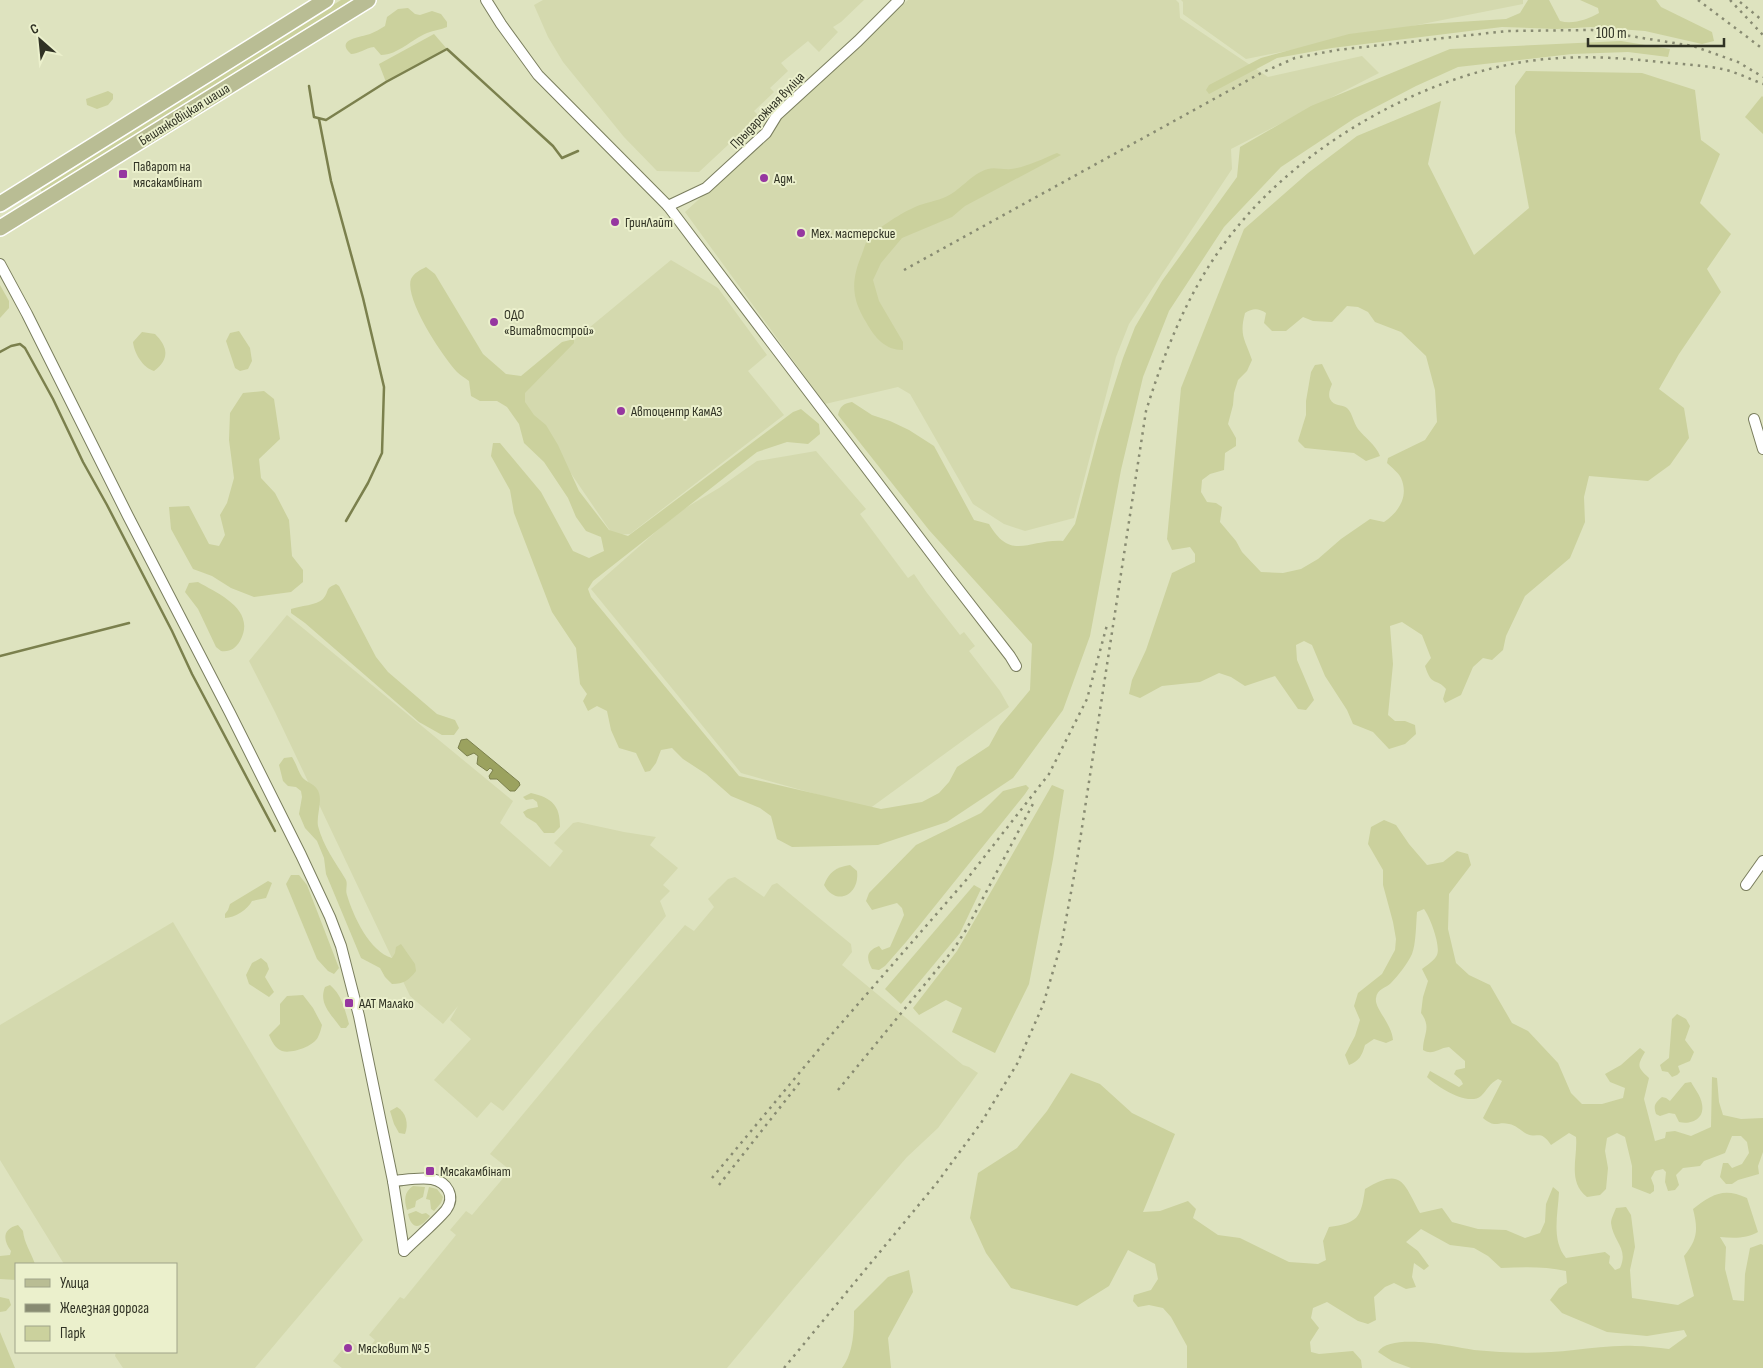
<svg xmlns="http://www.w3.org/2000/svg" width="1763" height="1368" font-family="'Sofia Sans Condensed',sans-serif">
	<rect width="100%" height="100%" fill="#dee3bf"/>
	<g fill="#d4d9ae">
		<polygon points="543,0 864,0 841,22 833,27 838,32 819,52 808,41 781,63 788,71 770,88 774,92 754,111 759,116 699,172 657,171 624,137 563,62 548,37 534,5"/>
		<polygon points="908,0 1176,0 1179,3 1180,18 1268,77 1362,56 1379,73 1231,149 1232,169 1129,324 1116,357 1074,518 1025,531 1004,524 973,504 910,394 898,387 825,404 685,212 760,143 777,123"/>
		<polygon points="1181,0 1523,0 1523,4 1246,59 1183,14 1183,2"/>
		<polygon points="671,260 718,288 767,355 748,371 784,415 630,534 613,535 514,390"/>
		<polygon points="816,451 866,509 860,514 908,578 914,574 927,593 960,635 964,632 975,646 969,651 1000,691 1009,707 869,809 741,773 591,589 677,513 719,488 757,461"/>
		<polygon points="287,615 513,801 500,823 550,867 563,851 554,843 573,823 578,822 624,832 656,837 650,845 678,868 663,885 670,891 660,901 666,916 503,1111 491,1102 477,1118 434,1080 471,1039 450,1020 458,1006 443,1024 410,996 275,712 249,661"/>
		<polygon points="735,877 764,897 772,885 777,883 807,908 851,944 852,952 842,965 963,1065 969,1067 978,1073 938,1128 907,1157 793,1289 727,1368 342,1368 333,1361 350,1340 365,1353 375,1340 369,1335 400,1297 404,1299 456,1235 450,1230 466,1211 472,1215 510,1170 490,1154 593,1030 685,925 694,931 714,907 708,899 728,879"/>
		<polygon points="173,922 363,1240 255,1368 123,1368 115,1356 116,1352 176,1352 176,1264 64,1264 0,1160 0,1025"/>
	</g>
	<g fill="#cbd19d" fill-rule="evenodd">
		<polygon points="341,0 352,0 185,106 42,192 40,189"/>
		<path d="M1528 0H1549L1560 21C1573 25 1588 19 1599 13L1598 8 1580 0H1656L1661 7 1712 32 1714 41 1702 44 1645 31 1591 27 1557 29 1502 27 1332 48 1277 58 1209 94 1206 90 1209 85 1261 58 1349 34 1426 24 1506 19 1520 13Z"/>
		<path d="M408 8 415 14 420 15 432 11 441 14 447 22V27C441 30 434 30 427 33 412 39 398 55 381 55L374 47C365 48 359 54 351 54 334 39 362 37 370 34 375 32 380 29 385 26L387 17 398 9Z"/>
		<polygon points="434,34 447,49 386,82 379,64"/>
		<path d="M1621 41 1670 49 1668 57 1628 52 1572 54 1458 67 1416 86 1355 118 1281 167 1224 227 1169 311 1143 377 1121 470 1090 636 1063 710 1013 778 947 822 878 845 792 847 777 839 771 816 760 808 731 796 706 774 683 759 672 748 661 750 656 763 650 771 645 772 636 753 619 748 611 730 607 711 597 706 588 711 583 701 587 694 580 684 576 648 552 612 514 513 510 490 491 456 493 443H500L541 492 573 551 589 558 604 551 601 537 586 531 576 517 568 498 544 462 524 443 519 424 507 407 497 401H480L471 396 469 381C465 378 460 375 457 372 443 357 404 299 411 279 414 273 420 270 426 267L435 274 483 354 506 374 521 376 562 342 574 339V343L525 393V402L534 415 546 425 558 445 579 491 609 530 628 536 793 412 801 409 819 424 820 434 808 444 787 442 757 452 593 581 588 589 591 597 739 776 881 809 922 802 939 793 949 782 957 767 989 746 1000 726 1030 690 1032 644 929 530 838 415C840 406 843 404 852 402L872 415 890 421 909 430 934 446 974 520 989 524C1011 562 1029 539 1063 541L1075 524 1099 433 1123 358 1135 327 1162 281 1237 177 1240 147 1311 106 1450 49Z"/>
		<path d="M1526 71 1642 73 1695 90 1701 140 1720 154 1700 203 1731 234 1707 269 1721 292 1679 354 1659 389 1684 408 1689 438 1670 465 1648 481 1589 476 1584 497 1585 522 1570 558 1525 596 1506 636 1503 650 1492 660 1483 658 1473 667 1461 695 1445 703 1443 699 1446 689C1436 677 1432 688 1425 666L1431 658 1422 635 1402 622 1390 626 1393 664 1388 715 1395 721H1405L1415 725 1416 734 1405 744 1389 749 1373 732 1353 724 1347 710 1325 676 1312 645 1304 641 1296 645 1297 660 1314 700 1306 710 1298 709 1275 676 1245 686 1231 677 1219 673 1200 682 1162 686 1140 698 1129 694 1132 680 1146 650 1172 573 1195 562V554L1190 547 1172 550 1167 539 1181 388 1244 229 1308 173 1357 136 1441 101 1428 164 1474 255 1529 208 1515 132V86ZM1347 306 1358 307 1368 312 1375 322 1401 332 1426 356 1435 390 1437 422 1425 440 1388 458 1387 463C1392 468 1398 472 1401 478 1409 496 1399 512 1384 522L1370 519 1341 539 1318 559 1301 569 1283 573 1261 572 1242 552 1236 541 1220 522 1222 507 1216 503 1207 502 1201 492 1202 480 1210 474 1224 470 1225 453 1236 446V438L1228 424 1233 405 1234 393 1238 380 1247 371 1252 360C1245 339 1239 336 1245 313 1253 308 1258 308 1266 313L1264 323 1272 331H1286L1303 317 1313 321 1332 322Z"/>
		<polygon points="108,91 113,94 113,99 108,105 97,109 87,105 86,99"/>
		<polygon points="1762,96 1763,97 1763,134 1745,117"/>
		<path d="M1057 153 1061 155 965 206 952 217 902 238 881 263 873 280 879 301 903 342V350C885 350 875 338 866 322 851 298 851 280 862 254 864 249 865 243 868 240 874 230 900 214 911 209 922 203 933 202 943 198 960 192 970 174 988 169 995 167 1003 170 1011 169 1027 167 1042 159 1057 153Z"/>
		<polygon points="0,285 9,301 9,308 0,318"/>
		<polygon points="239,331 250,348 252,361 248,369 240,371 235,368 226,341 230,333"/>
		<path d="M142 332 155 334C168 347 170 359 154 371 143 368 134 353 133 342Z"/>
		<path d="M1322 364 1332 384C1330 389 1328 394 1330 399 1334 407 1342 404 1347 408 1353 414 1353 422 1358 429 1365 438 1376 445 1380 456L1366 461 1354 453 1305 448 1298 441 1306 415V401L1311 372 1315 365Z"/>
		<polygon points="264,391 274,399 280,439 259,459 261,478 275,493 289,520 292,556 303,570 303,582 291,592 254,597 231,588 212,576 193,569 171,529 169,507 189,506 209,544 219,546 225,535 220,515 227,503 234,478 229,440 230,413 243,393"/>
		<path d="M198 582C219 594 257 610 240 641 235 649 230 652 221 651L216 647 198 609 185 592 189 583Z"/>
		<path d="M336 584 339 586 376 657 388 672 437 714 455 720 459 728 454 735H442L419 722 305 623 291 613V609C300 606 317 605 323 599 330 591 324 589 336 584Z"/>
		<path d="M292 757C296 763 298 771 302 777 306 782 313 783 317 789 324 799 316 814 318 826 323 846 336 863 346 880 348 885 345 890 347 895 353 916 370 952 392 958L395 953 396 947 401 944 415 964 416 971C409 980 404 984 392 984L385 977 380 968 361 958 326 874 324 858 317 841 305 828 299 814 302 797 301 791 296 787 288 786 283 781 279 765 284 758Z"/>
		<path d="M1026 785 1029 788 1025 794 906 942 885 966 879 970 872 969C866 958 866 951 879 946L882 950 890 947 904 915 902 908 897 903 872 910 866 901 869 893 916 845 981 813 1003 791Z"/>
		<polygon points="1052,785 1064,790 1053,859 1029,984 995,1053 952,1032 962,1008 946,1000 919,1015 913,1008 957,951"/>
		<path d="M531 793C552 798 560 805 560 827L554 833H544L536 823 526 817 523 812 528 809 538 807 537 802 533 799 526 800 523 797Z"/>
		<path d="M1384 820 1396 825 1409 844 1427 865 1443 862 1457 851 1468 854 1471 865 1449 894 1448 929 1456 963 1469 975 1490 985 1512 1023 1528 1031 1558 1063 1571 1093 1582 1104H1602L1623 1098 1625 1088 1610 1082 1605 1074 1621 1065 1640 1048 1645 1052C1637 1066 1637 1067 1649 1078L1644 1099 1655 1141 1665 1138 1666 1132 1675 1131 1691 1136 1711 1127 1712 1077 1717 1078 1719 1102 1723 1115 1741 1119 1763 1118V1152L1758 1166 1759 1174 1738 1180 1732 1184H1726L1720 1177 1723 1163H1728L1732 1168 1742 1164 1749 1153 1747 1142 1741 1136H1732L1725 1153 1704 1161 1700 1166 1683 1168 1676 1175 1679 1185 1675 1190 1668 1191 1665 1182 1666 1172 1663 1169 1655 1171 1651 1178 1654 1186V1191L1650 1194 1632 1187V1166L1625 1137 1617 1133 1607 1138 1605 1151 1608 1168 1606 1189 1600 1195 1587 1197C1567 1181 1578 1158 1576 1137L1569 1133 1551 1145C1540 1129 1538 1139 1527 1134 1521 1131 1516 1125 1509 1124 1497 1121 1496 1129 1483 1118L1502 1081 1498 1079C1490 1083 1487 1090 1481 1096 1468 1107 1436 1086 1427 1077L1430 1071 1459 1087 1463 1084 1461 1080 1454 1074 1456 1070 1465 1068V1061L1449 1047C1438 1048 1433 1056 1423 1050 1423 1034 1432 1028 1421 1013L1423 997 1428 981 1422 969C1427 965 1434 961 1437 955 1441 946 1430 917 1424 909L1417 912C1416 924 1416 944 1412 954 1408 963 1398 976 1391 983 1386 988 1377 989 1376 998 1374 1008 1392 1024 1393 1040L1386 1043 1374 1039 1365 1045C1362 1056 1359 1061 1349 1065L1345 1055 1355 1036 1360 1020 1354 1006 1358 993 1382 974 1395 950 1396 939 1393 922 1383 885V870L1368 844 1371 827Z"/>
		<path d="M850 865 857 871C860 895 836 907 824 885 829 872 836 867 850 865Z"/>
		<polygon points="291,875 299,875 307,885 339,968 334,974 328,971 317,959 286,884"/>
		<path d="M268 881 272 883 266 898 252 901C248 909 235 918 225 918V914L228 910 230 904Z"/>
		<polygon points="974,885 981,889 960,933 901,1004 885,989"/>
		<polygon points="261,958 267,963 269,969 265,977 274,992 269,997 249,984 246,975 252,963"/>
		<path d="M330 985C342 995 345 1010 349 1024L346 1028H341C332 1015 318 1004 325 987Z"/>
		<path d="M303 995 313 1008 322 1025C321 1029 320 1033 318 1037 314 1046 292 1054 282 1051 275 1048 272 1042 269 1035L280 1024V1004L287 996Z"/>
		<polygon points="1677,1014 1686,1019 1690,1026 1685,1040 1694,1052 1690,1061 1678,1066 1680,1072 1677,1075 1672,1077 1668,1072 1662,1071 1660,1065 1669,1058 1672,1019"/>
		<path d="M1071 1073 1100 1084 1132 1113 1175 1134 1143 1212 1160 1211 1188 1201 1196 1209 1193 1218 1218 1235 1240 1238 1289 1262 1318 1264 1326 1260 1323 1241 1329 1227C1358 1223 1361 1218 1365 1189 1402 1167 1403 1182 1420 1213L1442 1208 1452 1222 1478 1229 1506 1230 1525 1238 1540 1233 1545 1222 1546 1204 1553 1187 1559 1192C1558 1214 1551 1240 1566 1258L1605 1252 1610 1256 1609 1263 1615 1270 1620 1268C1629 1248 1613 1242 1611 1223 1611 1219 1614 1213 1616 1208L1626 1207 1631 1215 1635 1247 1630 1270 1632 1298 1678 1305 1694 1296 1684 1256C1698 1239 1698 1229 1693 1209 1712 1194 1724 1187 1747 1198L1758 1232C1746 1239 1733 1238 1720 1237L1726 1247 1725 1269 1733 1300 1744 1301 1745 1274 1750 1248 1761 1244 1763 1245V1368H1411L1392 1361 1378 1352C1391 1332 1454 1347 1474 1350 1506 1353 1542 1354 1574 1350 1594 1348 1614 1345 1635 1346 1646 1346 1658 1348 1669 1349L1687 1336 1684 1330 1647 1336 1607 1332 1562 1313 1550 1300 1559 1288 1567 1283 1566 1271C1544 1266 1523 1267 1501 1268L1488 1256 1474 1248 1450 1245 1421 1229 1406 1242 1418 1251 1429 1266 1424 1270 1414 1263 1412 1277 1416 1287 1406 1289 1394 1283 1385 1287 1374 1297 1376 1320 1368 1324 1358 1321 1327 1302 1313 1308 1311 1318 1319 1328 1310 1342 1311 1352 1319 1354 1353 1351 1361 1360 1362 1368H1187V1346L1171 1317 1163 1308 1149 1305 1138 1307 1133 1301 1134 1295 1151 1290 1158 1279 1155 1264 1128 1250 1109 1286 1077 1306 1011 1288 986 1253 970 1218 978 1173 1017 1148 1047 1111Z"/>
		<path d="M1691 1082C1694 1088 1701 1096 1702 1104 1705 1119 1691 1125 1679 1122L1675 1114 1669 1113 1660 1116 1656 1114C1653 1105 1655 1103 1662 1097L1666 1098 1670 1101 1685 1083Z"/>
		<path d="M397 1107C406 1112 409 1124 405 1134L399 1133 394 1124 390 1111Z"/>
		<path d="M413 1186 425 1187 423 1197 416 1201 415 1207 407 1210C404 1200 404 1192 413 1186Z"/>
		<polygon points="429,1187 437,1189 443,1197 441,1203 434,1211 431,1209 430,1200 426,1199"/>
		<path d="M416 1211 422 1214 426 1213 430 1216C421 1228 412 1231 408 1214Z"/>
		<path d="M18 1225 23 1231C24 1243 31 1252 35 1264H16V1280L0 1279V1256L10 1255 11 1251C3 1240 2 1229 18 1225Z"/>
		<path d="M909 1270 913 1292 888 1338 891 1368H842C854 1352 854 1330 854 1311L888 1277Z"/>
		<polygon points="0,1297 9,1299 11,1305 6,1311 0,1312"/>
		<polygon points="0,1332 15,1368 0,1368"/>
	</g>
	<polygon fill="#9ba25f" stroke="#7b804d" points="467,739 519,782 520,785 515,791 510,791 497,779 490,779 489,776 493,770 490,768 487,771 477,764 478,756 474,753 467,756 458,748 461,740"/>
	<g fill="none" stroke-linecap="round" stroke-linejoin="round">
		<g stroke="#7b804d" stroke-width="2.5">
			<polyline points="309,86 314,117 326,120 386,82 447,49 553,146 562,158 578,151"/>
			<polyline points="319,119 331,181 363,298 384,387 382,453 368,483 346,521"/>
			<polyline points="0,352 11,346 20,344 25,348 53,399 83,462 107,505 172,631 192,674 275,831"/>
			<polyline points="0,656 129,623"/>
		</g>
		<defs>
			<g id="minor">
				<polyline points="486,0 501,24 538,75 668,206 949,577 1010,656 1016,666"/>
				<polyline points="668,206 706,188 766,133 777,115 858,41 899,0"/>
				<polyline points="0,264 27,314 128,516 230,713 301,855 330,917 341,946 359,1016 393,1181 404,1251"/>
				<polyline points="1754,419 1763,449"/>
				<polyline points="1746,885 1763,861"/>
				<path d="M393 1181C405 1180 420 1177 432 1179 447 1182 456 1196 446 1210 435 1223 416 1239 404 1251"/>
			</g>
			<g id="primary">
				<polyline points="0,204 326,0"/>
				<polyline points="0,228 368,0"/>
			</g>
		</defs>
		<use href="#minor" stroke="#7a7e5e" stroke-width="12"/>
		<use href="#primary" stroke="#fff" stroke-width="18"/>
		<use href="#minor" stroke="#fff" stroke-width="10"/>
		<use href="#primary" stroke="#b9bd94" stroke-width="15"/>
		<g stroke="#888b72" stroke-width="2.5" stroke-dasharray="2.5 5" stroke-linecap="butt">
			<polyline points="1698,0 1763,49"/>
			<polyline points="1730,0 1763,35"/>
			<polyline points="1740,2 1763,21"/>
			<polyline points="904,270 1261,73 1295,58 1337,50 1507,31 1592,30 1693,46 1738,62 1763,77"/>
			<polyline points="838,1090 953,950 966,930 1034,802"/>
			<polyline points="712,1178 825,1042 967,879 1049,774 1087,699 1107,625"/>
			<polyline points="719,1185 800,1082"/>
			<path d="M784 1368 936 1184 981 1123 1017 1064 1043 1005 1062 941 1077 860 1146 411C1166 347 1191 284 1234 231 1302 145 1421 77 1529 61 1573 55 1616 57 1659 62 1680 64 1702 65 1722 69 1736 72 1750 79 1763 84"/>
		</g>
	</g>
	<g fill="#9637a0" stroke="#ebf0cc" stroke-width="2">
		<rect x="118" y="169" width="10" height="10" rx="2.5"/>
		<circle cx="764" cy="178" r="5"/>
		<circle cx="615" cy="222" r="5"/>
		<circle cx="801" cy="233" r="5"/>
		<circle cx="494" cy="322" r="5"/>
		<circle cx="621" cy="411" r="5"/>
		<rect x="344" y="998" width="10" height="10" rx="2.5"/>
		<rect x="425" y="1166" width="10" height="10" rx="2.5"/>
		<circle cx="348" cy="1348" r="5"/>
	</g>
	<g text-anchor="middle" stroke-width="4" stroke-linejoin="round" paint-order="stroke">
		<g font-size="14" fill="#303224" stroke="#ebf0cc">
			<text transform="translate(767 110) rotate(-46)" y="5">Прыдарожная вуліца</text>
			<text transform="translate(184 114) rotate(-32)" y="5">Бешанковіцкая шаша</text>
		</g>
		<g font-size="14" fill="#303224" stroke="#ebf0cc" text-anchor="start">
			<text x="133" y="171">Паварот на<tspan x="133" dy="16">мясакамбінат</tspan></text>
			<text x="774" y="183">Адм.</text>
			<text x="625" y="227">ГринЛайт</text>
			<text x="811" y="238">Мех. мастерские</text>
			<text x="504" y="319">ОДО<tspan x="504" dy="16">«Витавтострой»</tspan></text>
			<text x="631" y="416">Автоцентр КамАЗ</text>
			<text x="359" y="1008">ААТ Малако</text>
			<text x="440" y="1176">Мясакамбінат</text>
			<text x="358" y="1353">Мясковит № 5</text>
		</g>
	</g>
	<rect x="15" y="1263" width="162" height="90" fill="#ebf0cc" stroke="#a0a489"/>
	<rect x="25" y="1279" width="25" height="8" fill="#b9bd94" stroke="#a0a489"/>
	<text x="60" y="1288" font-size="15" fill="#303224">Улица</text>
	<rect x="25" y="1304" width="25" height="8" fill="#888b72" stroke="#a0a489"/>
	<text x="60" y="1313" font-size="15" fill="#303224">Железная дорога</text>
	<rect x="25" y="1326" width="25" height="15" fill="#cbd19d" stroke="#a0a489"/>
	<text x="60" y="1338" font-size="15" fill="#303224">Парк</text>
	<g transform="translate(40 40) rotate(333)" stroke="#ebf0cc" stroke-width="4" paint-order="stroke">
	<path d="M0-4L9 19L0 12L-9 19Z" fill="#303224"/>
	<text y="-8" font-size="14" font-weight="bold" text-anchor="middle" fill="#303224">С</text>
	</g>
	<path d="M1588 38v8h136v-8" fill="none" stroke="#303224" stroke-width="2.5"/>
	<text x="1596" y="38" font-size="15" fill="#303224" stroke="#ebf0cc" stroke-width="4" paint-order="stroke">100 m</text>
</svg>
